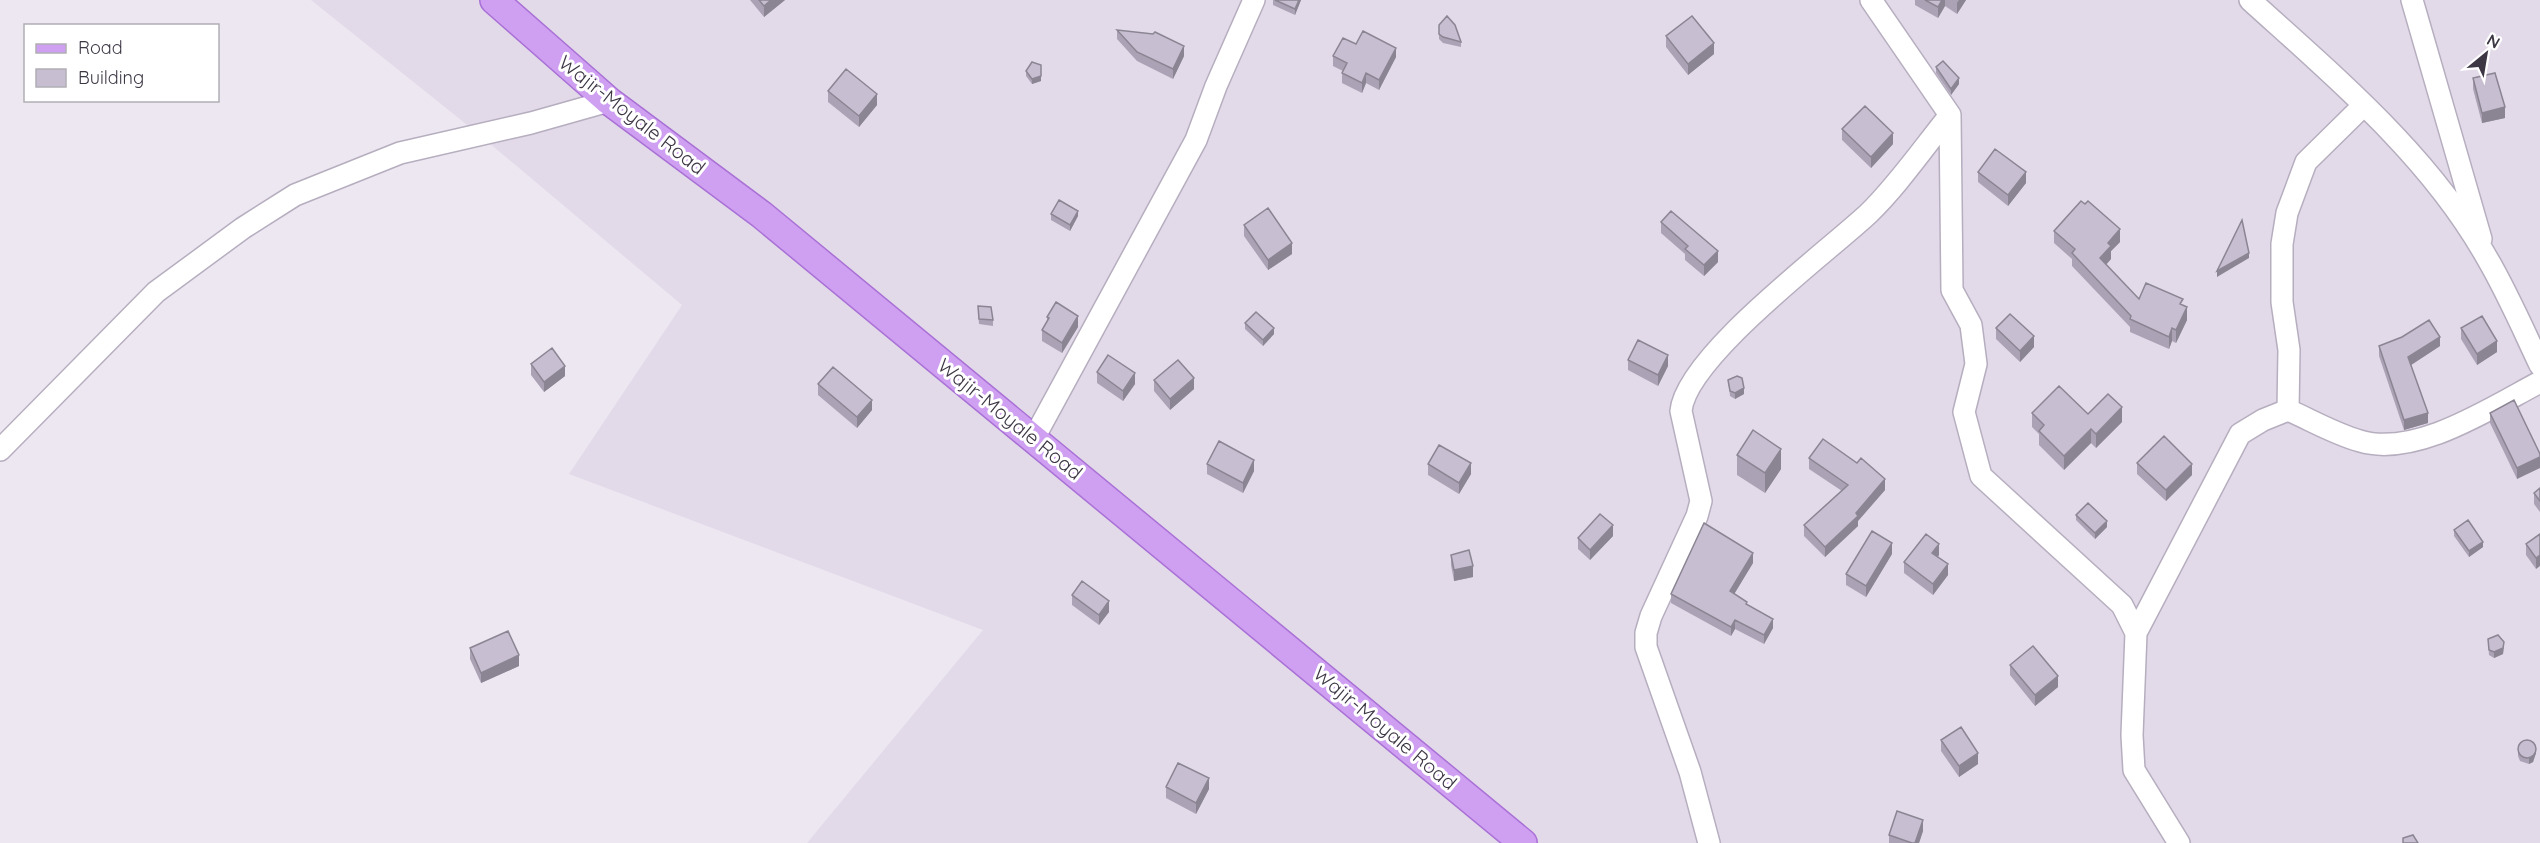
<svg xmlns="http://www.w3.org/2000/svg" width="2540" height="843" font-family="Quicksand,sans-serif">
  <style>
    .residential { fill: #e2dae9 }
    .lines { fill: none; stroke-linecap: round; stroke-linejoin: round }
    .minor-casing { stroke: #b6aebf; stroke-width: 24 }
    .major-casing { stroke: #a971d5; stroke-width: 30 }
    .minor { stroke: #fff; stroke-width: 21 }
    .major { stroke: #cf9ff2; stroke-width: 27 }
    .wall { fill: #aba3b5 }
    .shaded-wall { fill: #8b8593 }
    .building { fill: #c7bed2; stroke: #8b8593; stroke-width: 1.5 }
    .labels { text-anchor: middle; stroke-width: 6; stroke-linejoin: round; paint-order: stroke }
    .street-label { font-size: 20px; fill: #3d3744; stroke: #fff }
  </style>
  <rect width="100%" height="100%" fill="#ede7f1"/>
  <!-- residential -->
  <path class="residential" d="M311 0H2540V843H807L983 630 569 474 682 305 476 132Z"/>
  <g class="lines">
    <defs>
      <path id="minor" d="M1871 0 1950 115 1952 290 1971 325 1976 364 1964 412 1981 476 2122 605 2136 633 2132 735 2134 770 2179 843
        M2250 0C2336 78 2430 156 2487 258 2507 292 2523 329 2540 365
        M2412 0 2481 239
        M2288 410C2311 420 2335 434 2360 441 2416 458 2492 407 2540 382
        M1034 438 1196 140 1216 86 1254 0
        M0 450 156 292 243 228 295 195 400 153 531 123 609 101
        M2136 633 2240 434 2263 420 2288 410 2289 350 2282 302V244L2287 213 2306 162 2364 105
        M1709 843 1690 772 1646 647V633L1651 616 1697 516 1701 501 1681 411C1686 357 1825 254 1868 214 1898 185 1924 147 1950 115"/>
      <path id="major" d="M494 0 609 101 762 215 1523 843"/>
    </defs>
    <!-- minor casing -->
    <use href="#minor" class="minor-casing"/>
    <!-- major casing -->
    <use href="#major" class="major-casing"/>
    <!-- minor -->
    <use href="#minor" class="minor"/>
    <!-- major -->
    <use href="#major" class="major"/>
  </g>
  <!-- wall -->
  <path class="wall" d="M750 0H785L764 17Z
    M1273 0H1301L1295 15 1273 5Z
    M1915 0H1966L1957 14 1945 6 1938 18 1915 5Z
    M1439 25 1461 42V47L1443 43 1439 39Z
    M1117 30 1184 56 1173 79 1137 61 1117 39Z
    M1666 36 1714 54 1688 75 1666 47Z
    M1356 44 1396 57 1379 90 1366 83 1362 93 1342 83V73L1343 71 1333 66V56Z
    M1936 67 1959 84 1951 95 1936 73Z
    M1026 71 1041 81 1032 84 1026 76Z
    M2473 78 2505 118 2482 123 2473 89Z
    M828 91 877 105 859 127 828 102Z
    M1842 129 1893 144 1871 168 1842 140Z
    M1978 172 2026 183 2008 206 1978 182Z
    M1051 214 1078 216 1070 231 1051 220Z
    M1661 222 1718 262 1704 276 1685 260V254L1661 233Z
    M1244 225 1292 254 1268 270 1244 236Z
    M2054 231 2120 242 2111 251V259L2106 265 2139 299 2183 305 2187 320 2176 343 2172 341 2169 349 2130 332V327L2072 266V259L2054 243Z
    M978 311 993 320V326L979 324Z
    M1047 317 1078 327 1062 353 1042 341V330L1047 322Z
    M1245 323 1274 334 1263 346 1245 329Z
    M1996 328 2034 347 2020 362 1996 339Z
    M2461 328 2497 352 2477 365 2461 339Z
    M2379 346H2440L2411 365 2428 423 2404 430 2379 356Z
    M1628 360 1668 366 1658 386 1628 370Z
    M531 364 565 376 544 392 531 375Z
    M1097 372 1135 384 1123 401 1097 383Z
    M1154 380 1194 389 1170 410 1154 391Z
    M1728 380 1744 394 1735 399 1730 396Z
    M818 384 872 410 857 428 818 395Z
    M2032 413 2088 414 2122 422 2096 448 2091 443 2064 470 2039 445V434L2032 427Z
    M2490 413 2540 454 2517 479 2490 423Z
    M1737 455 1781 469 1765 493 1737 475Z
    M1809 458 1885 490 1858 521V526L1825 557 1804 536V525L1842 491 1809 469Z
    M2137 463 2192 475 2166 501 2137 474Z
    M1207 464 1254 471 1243 493 1207 474Z
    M1428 464 1471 474 1459 494 1428 475Z
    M2540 488V512L2534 504V493Z
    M2076 515 2107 527 2095 539 2076 520Z
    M2454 530 2483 547 2469 557 2454 536Z
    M2540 534 2536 569 2526 555V544Z
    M1613 536 1590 560 1578 549V538Z
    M1892 554 1866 597 1846 585V574Z
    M1451 555 1473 577 1454 581 1451 565Z
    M1939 555 1938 557 1948 575 1933 595 1904 573V562Z
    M1753 563 1734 594 1773 628 1764 644 1735 629 1731 636 1671 603V594Z
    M1072 595 1109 612 1099 625 1072 605Z
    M2488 639 2504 648 2503 654 2494 658 2489 655Z
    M470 648 519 666 481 683 470 659Z
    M2010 665 2058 687 2035 706 2010 675Z
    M1941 740 1978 764 1959 777 1941 751Z
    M2518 751 2536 753 2533 762 2529 764 2520 761 2518 756Z
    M1166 787 1209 789 1196 814 1166 798Z
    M1923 831 1919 843H1889V835Z"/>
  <!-- shaded-wall -->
  <path class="shaded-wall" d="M771 0H785L764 17V6Z
    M1299 0H1301L1295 15V9Z
    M1942 0H1945V6L1938 18V7Z
    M1959 0H1966L1957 14V3Z
    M1714 43V54L1688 75V64Z
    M1184 46V56L1173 79V69Z
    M1396 48V57L1379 90V80Z
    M1366 73V83L1362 93V83Z
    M1041 76V81L1032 84V79Z
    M1959 78V84L1951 95V89Z
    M877 94V105L859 127V116Z
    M2505 107V118L2482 123V113Z
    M1893 133V144L1871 168V157Z
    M2026 172V183L2008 206V195Z
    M1078 211V216L1070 231V225Z
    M2120 229V242L2111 251V259L2100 271V258L2108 243Z
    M1292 243V254L1268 270V260Z
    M1718 251V262L1704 276V265Z
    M2249 253V258L2217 277V271Z
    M2187 307V320L2176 343V330Z
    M1078 316V327L1062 353V343Z
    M1274 328V334L1263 346V340Z
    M2172 328V341L2169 349V337Z
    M2034 336V347L2020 362V351Z
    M2440 337V346L2408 367V357Z
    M2497 341V352L2477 365V354Z
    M1668 355V366L1658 386V375Z
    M565 366V376L544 392V382Z
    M1135 373V384L1123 401V391Z
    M1194 378V389L1170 410V399Z
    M1744 388V394L1735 399V393Z
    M872 400V410L857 428V417Z
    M2122 407V422L2096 448V434Z
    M2428 413V423L2404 430V420Z
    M2091 429V443L2064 470V456Z
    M1781 449V469L1765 493V473Z
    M2540 457V468L2517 479V468Z
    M1254 460V471L1243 493V483Z
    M1471 463V474L1459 494V483Z
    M2192 464V475L2166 501V490Z
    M1885 479V490L1858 521V526L1825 557V547Z
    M2107 521V527L2095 539V533Z
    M1613 525V536L1590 560V550Z
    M2483 542V547L2469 557V551Z
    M1892 543V554L1866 597V586Z
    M1939 544V555L1932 563V553Z
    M1753 553V563L1730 601V591Z
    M2540 555V566L2536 569V558Z
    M1948 564V575L1933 595V584Z
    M1473 566V577L1454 581V570Z
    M1109 601V612L1099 625V615Z
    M1773 619V628L1764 644V635Z
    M1735 620V629L1731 636V627Z
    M2504 642 2503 654 2494 658V652Z
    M519 655V666L481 683V673Z
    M2058 676V687L2035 706V695Z
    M2536 748V753L2533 762 2529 764V758Z
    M1978 753V764L1959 777V766Z
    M1209 778V789L1196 814V803Z
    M1923 820V831L1919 843H1915Z"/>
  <!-- building -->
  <path class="building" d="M759 0H771L764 6Z
    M1275 0H1299L1295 9Z
    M1925 0H1942L1938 7Z
    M1447 16 1455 25 1461 42 1443 37 1439 34V25Z
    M1692 16 1714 43 1688 64 1666 36Z
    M1117 30 1153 34 1155 32 1184 46 1173 69 1137 52Z
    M1363 31 1396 48 1379 80 1366 73 1362 83 1342 73 1347 63 1333 56 1343 38 1356 44Z
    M1943 61 1959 78 1951 89 1936 67Z
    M1032 62 1041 65V76L1032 79 1026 71Z
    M846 69 877 94 859 116 828 91Z
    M2495 73 2505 107 2482 113 2473 78Z
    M1865 106 1893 133 1871 157 1842 129Z
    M1995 149 2026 172 2008 195 1978 172Z
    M1059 200 1078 211 1070 225 1051 214Z
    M2081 201 2085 204 2088 201 2120 229 2108 243 2111 246 2100 258 2139 299 2146 283 2183 299 2180 304 2187 307 2176 330 2172 328 2169 337 2130 319 2131 316 2072 253 2075 249 2054 231Z
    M1268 208 1292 243 1268 260 1244 225Z
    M1671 211 1718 251 1704 265 1685 249 1688 246 1661 222Z
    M2242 220 2249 253 2217 271Z
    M1056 302 1078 316 1062 343 1042 330 1049 318 1047 317Z
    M978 306 991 307 993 320 979 319Z
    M1256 312 1274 328 1263 340 1245 323Z
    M2010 314 2034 336 2020 351 1996 328Z
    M2482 316 2497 341 2477 354 2461 328Z
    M2429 320 2440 337 2408 357 2428 413 2404 420 2379 346 2402 337Z
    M1638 340 1668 355 1658 375 1628 360Z
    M552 348 565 366 544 382 531 364Z
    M1108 355 1135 373 1123 391 1097 372Z
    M1178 360 1194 378 1170 399 1154 380Z
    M833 367 872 400 857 417 818 384Z
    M1737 376 1742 378 1744 388 1735 393 1730 391 1728 380Z
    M2059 386 2088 414 2108 394 2122 407 2096 434 2091 429 2064 456 2039 431 2044 425 2032 413Z
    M2514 400 2540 454V457L2517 468 2490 413Z
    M1753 430 1781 449 1765 473 1737 455Z
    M2164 436 2192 464 2166 490 2137 463Z
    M1823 439 1857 463 1861 458 1885 479 1856 513 1858 516 1825 547 1804 525 1848 485 1809 458Z
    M1219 441 1254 460 1243 483 1207 464Z
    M1439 445 1471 463 1459 483 1428 464Z
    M2540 488V501L2534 493Z
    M2088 503 2107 521 2095 533 2076 515Z
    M1600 514 1613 525 1590 550 1578 538Z
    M2468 520 2483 542 2469 551 2454 530Z
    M1704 523 1753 553 1730 591 1747 602 1746 604 1773 619 1764 635 1735 620 1731 627 1671 594Z
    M1872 531 1892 543 1866 586 1846 574Z
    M1926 534 1939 544 1932 553 1948 564 1933 584 1904 562Z
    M2540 534V555L2536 558 2526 544Z
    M1469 550 1473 566 1454 570 1451 555Z
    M1082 581 1109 601 1099 615 1072 595Z
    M508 631 519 655 481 673 470 648Z
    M2498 635 2504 642 2503 648 2494 652 2489 650 2488 639Z
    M2033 646 2058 676 2035 695 2010 665Z
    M1961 727 1978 753 1959 766 1941 740Z
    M2518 749a9 9 0 1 1 18 0a9 9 0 1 1-18 0Z
    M1178 763 1209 778 1196 803 1166 787Z
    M1897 811 1923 820 1915 843H1912L1889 835Z
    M2413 835 2418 843H2403V838Z"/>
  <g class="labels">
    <!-- street labels -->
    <g class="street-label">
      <text transform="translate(632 115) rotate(38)" y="7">Wajir-Moyale Road</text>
      <text transform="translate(1010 419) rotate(39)" y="7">Wajir-Moyale Road</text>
      <text transform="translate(1385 728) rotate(40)" y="7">Wajir-Moyale Road</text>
    </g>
  </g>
  <!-- legend -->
  <rect x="24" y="24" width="195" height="78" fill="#ffffff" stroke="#b1afb4" stroke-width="1.5"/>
  <rect x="36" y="44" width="30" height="9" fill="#cf9ff2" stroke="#b1afb4" stroke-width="1.5"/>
  <text x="78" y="54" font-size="18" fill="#3d3744">Road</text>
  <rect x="36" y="69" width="30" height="18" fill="#c7bed2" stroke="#b1afb4" stroke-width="1.5"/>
  <text x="78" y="84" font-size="18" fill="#3d3744">Building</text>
  <!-- north arrow -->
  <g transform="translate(2486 54) rotate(30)" stroke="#ffffff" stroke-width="4.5" paint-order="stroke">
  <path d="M0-4.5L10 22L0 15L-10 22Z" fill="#3d3744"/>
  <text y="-9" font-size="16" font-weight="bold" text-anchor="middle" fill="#3d3744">N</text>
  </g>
</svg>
